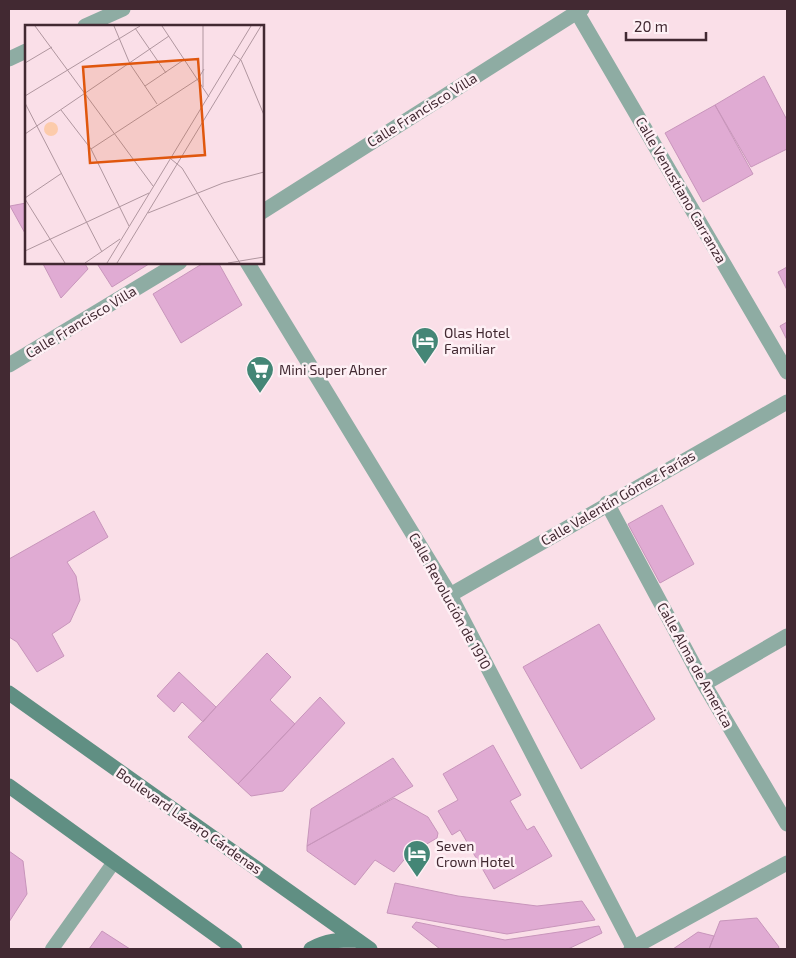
<svg xmlns="http://www.w3.org/2000/svg" width="796" height="958" font-family="'Exo 2',sans-serif">
  <style>
    .building { fill: #e0abd3; stroke: #c895bb }
    .lines { fill: none; stroke-linecap: round; stroke-linejoin: round }
    .lane { stroke: #8eaca3; stroke-width: 14 }
    .street { stroke: #8eaca3; stroke-width: 15 }
    .secondary { stroke: #608f83; stroke-width: 15 }
    .labels { text-anchor: middle; stroke-width: 5; stroke-linejoin: round; paint-order: stroke }
    .street-label { font-size: 14px; fill: #422932; stroke: #fef0f5 }
    .poi-label { font-size: 14px; fill: #422932; stroke: #fef0f5; text-anchor: start }
    .inset-road { fill: none; stroke: #b0969f; stroke-width: 1 }
    .view { fill: #e0570e; fill-opacity: 0.15; stroke: #e0570e; stroke-width: 2.5 }
    .inset-edge { fill: none; stroke: #422932; stroke-width: 2.5 }
  </style>
  <rect width="100%" height="100%" fill="#fadfe8"/>
  <!-- building -->
  <path class="building" d="M764 76 787 120V149L751 167 715 105Z
    M715 105 753 174 703 202 665 133Z
    M26 203V235L10 206Z
    M42 262H84L88 269 61 298Z
    M96 262H152L112 287Z
    M205 262H218L242 305 181 343 153 294Z
    M787 267V290L778 272Z
    M787 322V340L780 326Z
    M662 505 694 564 660 583 628 524Z
    M94 511 108 537 67 562 76 576 80 600 70 622 52 634 64 656 37 672 17 642 9 637V559Z
    M599 624 655 719 581 769 523 667Z
    M267 653 291 677 270 700 295 724 238 784 188 737Z
    M179 672 216 707 203 722 182 702 174 712 157 696Z
    M320 697 345 723 283 791 251 796 238 784Z
    M493 745 521 795 510 801 527 830 534 826 552 856 494 889 460 830 452 835 438 811 458 800 443 774Z
    M393 758 413 786 307 846 311 809Z
    M394 798 428 817 438 833 437 838 408 855 394 872 375 860 355 885 307 851V846Z
    M9 851 23 861 27 894 9 922Z
    M395 883 458 896 537 906 582 901 595 920 507 934 387 913Z
    M757 918 779 947 778 949H709L720 921Z
    M416 922 505 940 599 926 602 933 568 949H440L412 927Z
    M102 931 130 949H89Z
    M698 932 714 936 709 949H673Z"/>
  <g class="lines">
    <!-- lane -->
    <path class="lane" d="M52 949 114 862"/>
    <!-- street -->
    <path class="street" d="M575 9 787 372
      M85 26 123 9
      M9 59 26 51
      M262 212 582 9
      M247 262 450 595 634 949
      M9 365 180 262
      M607 503 704 684 787 824
      M450 595 787 402
      M704 684 787 636
      M631 949 787 863"/>
    <!-- secondary -->
    <path class="secondary" d="M9 693 370 949
      M9 786 235 949
      M311 949C327 940 339 940 357 940"/>
  </g>
  <!-- icons -->
  <defs>
    <symbol id="hotel-pin" viewBox="-11 -11 22 30"><path d="M0 17L-7.5 6A9.5 9.5 0 1 1 7.5 6Z" fill="#448676" stroke="#fef0f5"/><path d="M-6-4.5h1.5V1H6V5H4.5V3h-9V5H-6ZM-4 0a1.8 1.8 0 1 1 3.6 0ZM.5 0V-2.5h3Q6-2.5 6 0Z" fill="#fff"/></symbol>
    <symbol id="supermarket-pin" viewBox="-11 -11 22 30"><path d="M0 17L-7.5 6A9.5 9.5 0 1 1 7.5 6Z" fill="#448676" stroke="#fef0f5"/><path d="M-6-5.5h2.5l.6 2H6L4.5 2H-2.5L-4.4-4H-6ZM-1.5 3.2a1.3 1.3 0 1 0 .1 0ZM3 3.2a1.3 1.3 0 1 0 .1 0Z" fill="#fff"/></symbol>
  </defs>
  <g fill-rule="evenodd">
    <use href="#hotel-pin" x="409" y="325" width="32" height="43"/>
    <use href="#supermarket-pin" x="244" y="354" width="32" height="43"/>
    <use href="#hotel-pin" x="401" y="838" width="32" height="43"/>
  </g>
  <g class="labels">
    <!-- street labels -->
    <g class="street-label">
      <text transform="translate(422 110) rotate(-32)" y="5">Calle Francisco Villa</text>
      <text transform="translate(681 190) rotate(60)" y="5">Calle Venustiano Carranza</text>
      <text transform="translate(81 322) rotate(-31)" y="5">Calle Francisco Villa</text>
      <text transform="translate(618 498) rotate(-30)" y="5">Calle Valentín Gómez Farías</text>
      <text transform="translate(450 601) rotate(61)" y="5">Calle Revolución de 1910</text>
      <text transform="translate(695 665) rotate(61)" y="5">Calle Alma de America</text>
      <text transform="translate(189 821) rotate(35)" y="5">Boulevard Lázaro Cárdenas</text>
    </g>
    <!-- poi labels -->
    <g class="poi-label">
      <text x="444" y="338">Olas Hotel<tspan x="444" dy="16">Familiar</tspan></text>
      <text x="279" y="375">Mini Super Abner</text>
      <text x="436" y="851">Seven<tspan x="436" dy="16">Crown Hotel</tspan></text>
    </g>
  </g>
  <!-- overview -->
  <g transform="translate(25 25)">
    <rect width="239" height="239" fill="#fadfe8"/>
    <path d="M19 104a7 7 0 1 1 14 0a7 7 0 1 1-14 0Z" fill="#fccbab"/>
    <path class="inset-road" d="M10 1 128 161M89 1 105 39 132 79M137 1 184 72M178 1V62M110 3 141 48M209 30 216 35 239 90M0 38 27 22M120 61 160 34M0 71 115 1M0 78 77 227M36 85 66 124 104 201M0 109 144 11M66 124 173 54 179 44M146 134 157 143 215 238M0 173 37 148M0 174 40 238M123 188 198 158 239 147M0 226 124 168M60 238 95 214M82 238 226 1M92 238 236 1M203 238 239 232"/>
    <path class="view" d="M173 34 180 130 65 138 58 42Z"/>
    <rect width="239" height="239" class="inset-edge"/>
  </g>
  <!-- border -->
  <rect width="796" height="958" fill="none" stroke="#422932" stroke-width="20"/>
  <!-- scale -->
  <path d="M626 32v8h80v-8" fill="none" stroke="#422932" stroke-width="2.5"/>
  <text x="634" y="32" font-size="15" fill="#422932" stroke="#fef0f5" stroke-width="4" paint-order="stroke">20 m</text>
</svg>
